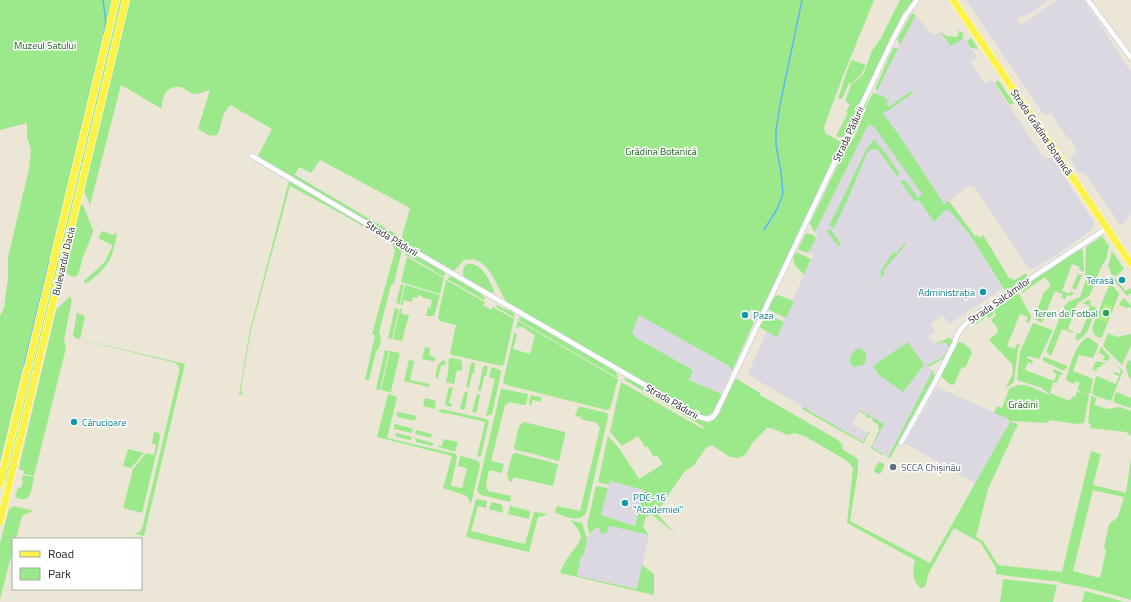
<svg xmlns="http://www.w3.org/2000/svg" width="1131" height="602" font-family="'Titillium Web',sans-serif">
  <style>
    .industrial { fill: #dcd8e2 }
    .green { fill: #9ce98c; fill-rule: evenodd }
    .pitch { fill: #b2f286 }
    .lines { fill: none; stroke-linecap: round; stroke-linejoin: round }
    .stream { stroke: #5cb7fa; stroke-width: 1.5 }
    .street-casing { stroke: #cbcce2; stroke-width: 6 }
    .primary-casing { stroke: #fff; stroke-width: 8 }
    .street { stroke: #fff; stroke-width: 4.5 }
    .primary { stroke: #fef148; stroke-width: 7 }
    .culture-dot { fill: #0f9aa8; stroke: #fff; stroke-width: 1.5 }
    .leisure-dot { fill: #2e9e5b; stroke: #fff; stroke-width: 1.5 }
    .service-dot { fill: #5c6f8a; stroke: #fff; stroke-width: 1.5 }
    .labels { text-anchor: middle; stroke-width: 3; stroke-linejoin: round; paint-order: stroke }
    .park-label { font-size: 10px; fill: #166812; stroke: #fff }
    .street-label { font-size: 10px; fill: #272727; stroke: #fff }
    .culture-label { font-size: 10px; fill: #0d838f; stroke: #fff; text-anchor: start }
    .leisure-label { font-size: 10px; fill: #27864d; stroke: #fff; text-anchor: end }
    .service-label { font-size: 10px; fill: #4e5e75; stroke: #fff; text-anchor: start }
  </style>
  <rect width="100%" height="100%" fill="#ebe6d6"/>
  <!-- industrial -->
  <path class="industrial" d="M966 0H1049L1029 14 1020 17 1017 19 1021 25 1057 0H1084L1131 72V214L1121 226 1088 177 1082 172 1079 173 1070 158 1076 154V148L1070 139 1067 137 1051 113 1044 115Z
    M916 15 928 31 935 35 941 32 948 37 959 38 961 34 977 57 970 61 985 84 992 80 1042 155 1045 158H1052L1094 222 1092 230 1052 258 1030 270 974 187 968 186 930 216 934 222 945 210H949L970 235 1003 288 949 324 943 315 930 324 935 332 928 336 934 344 945 342 949 347 942 358 927 365 932 372 888 457 872 447 883 424 860 410 852 424 868 433 863 442 757 380 748 373 767 331 775 335 814 255 809 252 818 234 815 232 868 125 866 116 889 65Z
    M640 314 729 366 732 371 721 393 688 380 693 370 636 338 632 333Z
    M937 387 1007 418 1010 422 976 484 905 443Z
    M610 481 644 490 635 526 601 515Z
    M610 526 649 535 637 589 577 576 585 538 594 532 596 528Z"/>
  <!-- green -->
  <path class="green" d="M0 0H113L0 463V316L4 308 8 278V257L29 169 31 150 27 137V123L0 130Z
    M120 0H123L7 483H4Z
    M128 0H874L843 76 824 127 825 133 841 142 761 311 759 313 751 309 746 318 748 320 751 319 754 322 732 371 729 366 639 315 632 333 636 338 693 370 689 380 722 394 712 413 707 416H703L507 302C495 287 490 254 464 260L454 271 401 240 410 208 320 160 311 173 299 167 295 175 399 236 398 239 271 166 258 156 272 129 230 105 224 113 218 134C211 139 204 132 198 129L210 90C205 91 199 94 194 94 189 93 185 88 180 87 165 86 162 97 162 109L121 85 90 205 84 191 92 155 93 148Z
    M900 0H913L903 15 844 136C841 138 838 137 836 136L848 113 846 112 850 104 845 101 851 85 863 75 872 51 881 38Z
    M912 13 916 15 900 45 897 39Z
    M958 30 963 33C964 41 957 42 951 46L940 32 947 36 957 37 959 32Z
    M970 38 972 39 978 49 971 48 967 42Z
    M893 48H898L877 91 875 89Z
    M854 55 852 60 866 65 861 75 851 84 849 83 842 99H838L848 68Z
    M998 80 1014 103 1010 105 995 83Z
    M911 91 913 93 886 112 885 111 883 113 894 129H895L944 204 949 201 975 236 977 235 979 238 983 235 1009 278 1015 280 1026 273 1027 277 1006 292 970 235 949 210H945L934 222 918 199 915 202 900 181 903 180 907 182 918 198 922 194 874 127 871 125H868L815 232 813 230 810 223 845 150C855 140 859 126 864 113 866 106 870 99 873 93L883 96 889 102 886 103 889 107Z
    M871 92 854 134 843 148Z
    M874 139 884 151 900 174 897 176 878 150 875 149 870 150 867 153 850 194 834 228 829 226 866 150Z
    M289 181 400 245 402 250 394 283 391 285 379 332C382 339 381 346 376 352L369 380H365L375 335 372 334 395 251 392 243 340 213 290 186 257 308 251 330 241 388V392L243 394 239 395 250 330Z
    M80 205H83L93 230 92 235 83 257 78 275 74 277 69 275 66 272Z
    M828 229 832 231 842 246 837 245 827 231Z
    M102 231 114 235 115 233 117 234C113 254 111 263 96 276 92 279 89 282 85 284L84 281 104 263 112 247V245L98 238Z
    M806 233 813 235 816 238 809 252 806 253 798 249Z
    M1102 236 1109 246 1106 260 1102 265 1090 295 1077 304 1068 329 1074 332V333L1062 329 1051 356 1046 352 1064 307 1068 302 1080 297 1087 277 1085 275 1086 247Z
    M905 243 906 244 883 271 885 274 871 290 882 276 880 273C883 266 889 259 893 252L896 253Z
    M1080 248 1082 249 1083 251 1084 272 1079 270 1080 267 1072 264 1062 291 1070 294 1071 291 1074 293 1070 296 1067 295 1065 299 1061 298 1063 294 1055 291 1042 323 1035 319V315L1044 292 1049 288 1050 284 1045 277 1022 293 1021 288Z
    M1112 251 1124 269 1113 278 1108 266Z
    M407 252H410L443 271 445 273 444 277 405 254Z
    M796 252 811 259 804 275 795 265 793 258Z
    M407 257 444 278 440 294 401 282Z
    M467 264C482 262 489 280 494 291V292L492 293 464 277C462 271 462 268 467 264Z
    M1125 270 1115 278 1125 291 1131 288V293L1127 296 1113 279Z
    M1078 274 1082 275 1076 290 1072 288Z
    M451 276 479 292 485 298 484 300 447 279Z
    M446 280 485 302 483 305 491 310 493 307 514 319 504 364 502 366 452 355 450 353 456 325 440 321 438 317Z
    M1110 283 1118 292 1119 294 1102 337 1099 338 1095 335 1092 328Z
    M401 284 404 285 400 304 396 303Z
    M405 285 440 295 434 316H426L428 307 430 308 432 300 421 297V296L418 295 417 298 413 297 412 302 404 300 403 305H401Z
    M1017 290 1031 316 1029 323 1026 322 1028 317 1020 314 1007 346 1015 349 1017 344 1020 345 1018 349 1014 382 1005 389 1013 373 1012 364 989 340 997 333 998 329 991 320 996 315 992 307Z
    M778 295 794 301 786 318 769 310V308L774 297Z
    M70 296 72 300 64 339 66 348 34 476 24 474V471L19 469 20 463 56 310Z
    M1122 299H1125L1131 306V308L1128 307 1127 308 1119 305Z
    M1087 300 1091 301 1090 305 1097 308 1095 313 1088 311 1090 306 1083 303Z
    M497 305 513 312 515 318 496 307Z
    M395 308 399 309 392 339 388 338Z
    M990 308 994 314 989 318 987 316 975 325 977 318Z
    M400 309H402L401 314 409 315 402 341 393 339Z
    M77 313 85 316 80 339 185 364 144 536 135 534 140 532 142 529 179 372V367L176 363 75 338 73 335Z
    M766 314 784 322 777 337 759 327Z
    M1089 314 1093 316C1090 326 1088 335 1078 340L1075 339 1077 333 1080 334Z
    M523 317 615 370 618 378 518 320 519 318Z
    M518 321 618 379 610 409 606 410 507 385 503 382 514 334 516 333 517 335 513 349 530 354 535 335 522 327H518L517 329 516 327Z
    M1033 323 1053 330 1039 359 1028 356 1027 358 1033 361 1032 364 1028 362 1025 370 1054 381 1057 374 1053 372 1054 369 1064 374 1060 375 1057 382 1053 383 1050 393 1070 401 1073 396 1075 397 1076 395 1077 391 1080 393 1081 391 1077 390 1080 383 1076 381 1074 384 1067 381 1066 378C1071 365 1075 343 1088 337L1098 344V347L1093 358 1079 355 1073 371 1093 379 1090 394 1084 393 1089 395 1084 423 1077 424 1049 420 1048 423 1011 421V422L1018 424 988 489 976 537 983 541 998 565 1062 572 1091 451 1101 454 1093 485 1126 493 1131 458V600L1088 588 1061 583V582C1040 579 1018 578 996 574V568L981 543 954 528 931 569 928 575 926 585 923 588H920C912 580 913 570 915 560L847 523 853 468 846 460 806 437 795 433 788 435 771 428H767L753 442 746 454 739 458 730 457 712 445 706 448 694 465 684 472 657 512 659 516 676 534 651 514 646 517 643 527 649 535 610 526 608 527 607 532 601 534 599 527 596 528 590 534 587 525 596 486 608 488 601 515 635 526 644 490 610 481 609 485 598 482 608 436 619 448 639 479 663 464 657 455 654 457 647 446 645 447 638 436 622 446 610 432 621 382 703 429 704 427 623 379 628 378 685 411 708 423 715 419 735 378 760 393V395L838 440 843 445 842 449 858 459V471L850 521 930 563 1010 422 1007 418 994 413 997 406 1002 408 1009 389C1023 379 1037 391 1050 395L1042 388 1017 380 1020 352ZM1093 490 1124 497 1118 517 1109 524 1104 547 1106 551 1100 578 1073 571Z
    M1108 333 1117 337 1131 334V346L1122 365 1103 346Z
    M949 338 952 339V342L943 359 928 367 927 365 942 358 949 347 945 342 934 344Z
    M908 342 924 365 903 392 879 375 873 366Z
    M958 342C964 342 971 348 972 353L965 368 962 367 954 385 948 383 941 376Z
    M425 347 430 348 429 355 436 358 434 361H432L422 359Z
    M1101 347 1110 357 1108 361 1103 360 1105 356 1099 353Z
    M858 348C867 350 869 359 863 365L854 367 850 363C849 357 853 351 858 348Z
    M385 350 389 351 380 390 376 389Z
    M390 351 400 353 391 391 394 393 381 390Z
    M1043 357H1045L1067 366V368L1064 370H1062L1043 361Z
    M449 358 459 359 462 362V371L457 370 454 384 446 382 449 367 448 366Z
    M409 360 414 361 410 380 430 384 429 387 404 381Z
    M443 360 446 361 445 365H441L438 379 435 376 438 365Z
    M1128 360 1131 361V379L1129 378 1126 367Z
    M1096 361 1106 363 1101 365V367H1098L1096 371 1092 369Z
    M473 362 475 364 474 374 472 373 469 388 466 387 471 363Z
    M1115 363 1123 371 1111 401 1095 396 1092 393 1096 376 1116 384 1119 376 1114 374 1115 372 1120 374 1121 371Z
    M486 365 488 368 486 376H484L481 391 478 390 483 367Z
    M493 367 500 370 501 373 492 414 486 416 495 379 489 377 491 369Z
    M930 370H932C935 374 935 377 934 381L890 458 888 457 932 372Z
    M449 387 453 388 449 403 453 404 450 407 445 404Z
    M501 389H503L528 394 527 401 525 405H523L510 402 505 405 491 461 504 464 502 473 489 470 486 486 488 491 511 496 510 502 481 495 477 491Z
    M465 391 468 392 465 409 462 410 460 408Z
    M1116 392 1131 398V408L1113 402Z
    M388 394 396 396 397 398 387 438 456 454 457 457 451 486 462 488 467 468 458 466 460 457 461 456 476 460 479 462 480 465 471 504 467 496 443 488 452 456 377 437Z
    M477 394 480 395 477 412 474 413 472 411Z
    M531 395 541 397V402L533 400 531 406H530L529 401Z
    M1091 396 1097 398 1094 404 1106 409 1120 407 1131 411V436L1126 432 1090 428 1091 424 1088 423Z
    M425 398 436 401 435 409 423 406Z
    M579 407H582L607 413 608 417 586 513C579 523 567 517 558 514L555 512 557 506 580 511 600 428 597 423 581 419V417L575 416 577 410Z
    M803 407 863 442 869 431H870L864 443H862L802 409Z
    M441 409 486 419 489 421 481 456 477 457 485 422 447 413V414L438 412Z
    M860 410 884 424 872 447 883 454 882 455 871 448 879 430 878 425 872 420 873 418 870 417 869 418 865 416 866 415 859 411Z
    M399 412 416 416 415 421 398 417 396 414Z
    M524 422 565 432V435L559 461 530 453 515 450 514 447 519 426Z
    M396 424 413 429 412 433 394 429V425Z
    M416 430 432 434 431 438 415 434Z
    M154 432 159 433 160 438 142 513 123 508 133 469 146 453 154 455 156 445 152 443Z
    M396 433 412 437V439L409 440 397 437 395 435Z
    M415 438 433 443V445L432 446 416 442Z
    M444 439 458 442 455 452 439 447 438 445 442 446Z
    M128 449 144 453 131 468 123 466Z
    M515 453 558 464 553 486 513 477 512 482 509 481 507 475 512 455Z
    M880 462 884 464V467L881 473 878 474 875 472 874 470 878 463Z
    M23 475 34 477C31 489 32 505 15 497L18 487 21 488 23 481 22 480Z
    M476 499 487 501 486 508 478 506 471 531 525 544 534 513 535 512 547 514 544 516 538 517 529 552 466 537Z
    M492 502 502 505 503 513 489 509Z
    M14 506 33 511 22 516 16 539H13V549L0 599V543L9 509Z
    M510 506 530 511 529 519 508 514Z
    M570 520 582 523 587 540 583 556H581L577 576 637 589 642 565 654 574V595L560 573C562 568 564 563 567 559 579 541 589 539 570 520Z
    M1003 579 1057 585 1053 602H1000Z
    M1085 591 1125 602H1082Z"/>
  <!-- pitch -->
  <path class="pitch" d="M1105 304 1112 307 1106 322 1099 319Z"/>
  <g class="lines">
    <!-- stream -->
    <path class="stream" d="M103 0 106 23 104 34
      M764 230 777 209 783 194 781 172 776 145V131L780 105 802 0
      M24 366 50 259"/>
    <defs>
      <path id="street" d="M1088 0 1131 58
        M252 156 405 246 700 417 707 419 713 417 716 413 892 41 905 16 917 0
        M901 443 936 380 955 342C957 330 966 324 974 316L1107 228"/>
      <path id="primary" d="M953 0 1131 264
        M0 484 116 0
        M0 522 126 0"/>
    </defs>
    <!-- street casing -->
    <use href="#street" class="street-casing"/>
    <!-- primary casing -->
    <use href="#primary" class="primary-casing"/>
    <!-- street -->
    <use href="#street" class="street"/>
    <!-- primary -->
    <use href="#primary" class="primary"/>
  </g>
  <!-- markers -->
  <g class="culture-dot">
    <circle cx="1122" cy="280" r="4"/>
    <circle cx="983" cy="292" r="4"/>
    <circle cx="745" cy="315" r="4"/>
    <circle cx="74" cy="422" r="4"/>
    <circle cx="625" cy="503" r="4"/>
  </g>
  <circle class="leisure-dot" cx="1106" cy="313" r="4"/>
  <circle class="service-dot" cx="893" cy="467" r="4"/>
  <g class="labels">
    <!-- park labels -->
    <g class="park-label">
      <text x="45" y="49">Muzeul Satului</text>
      <text x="661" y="155">Grădina Botanică</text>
      <text x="1023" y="408">Grădini</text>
    </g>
    <!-- street labels -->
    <g class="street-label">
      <text transform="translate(1042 132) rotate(56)" y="4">Strada Grădina Botanică</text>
      <text transform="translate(848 134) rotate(-65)" y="4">Strada Pădurii</text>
      <text transform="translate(392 238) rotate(31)" y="4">Strada Pădurii</text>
      <text transform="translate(63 261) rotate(-77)" y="4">Bulevardul Dacia</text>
      <text transform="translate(999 300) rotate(-35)" y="4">Strada Salcâmilor</text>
      <text transform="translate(672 401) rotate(30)" y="4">Strada Pădurii</text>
    </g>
    <!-- culture labels -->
    <g class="culture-label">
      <text x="1114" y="284" text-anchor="end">Terasă</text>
      <text x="975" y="296" text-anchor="end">Administrația</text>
      <text x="753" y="319">Paza</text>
      <text x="82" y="426">Cărucioare</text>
      <text x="633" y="501">PDC-16<tspan x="633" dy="12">"Academiei"</tspan></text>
    </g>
    <!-- leisure labels -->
    <g class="leisure-label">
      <text x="1098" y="317">Teren de Fotbal</text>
    </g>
    <!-- service labels -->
    <g class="service-label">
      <text x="901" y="471">SCCA Chișinău</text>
    </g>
  </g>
  <!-- legend -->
  <rect x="12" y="538" width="130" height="52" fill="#ffffff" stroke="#a9a9a9"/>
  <rect x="20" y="551" width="20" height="6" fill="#fef148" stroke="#a9a9a9"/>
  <text x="48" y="558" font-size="12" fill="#272727">Road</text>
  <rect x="20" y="568" width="20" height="12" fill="#9ce98c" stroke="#a9a9a9"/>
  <text x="48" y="578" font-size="12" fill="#272727">Park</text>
</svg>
